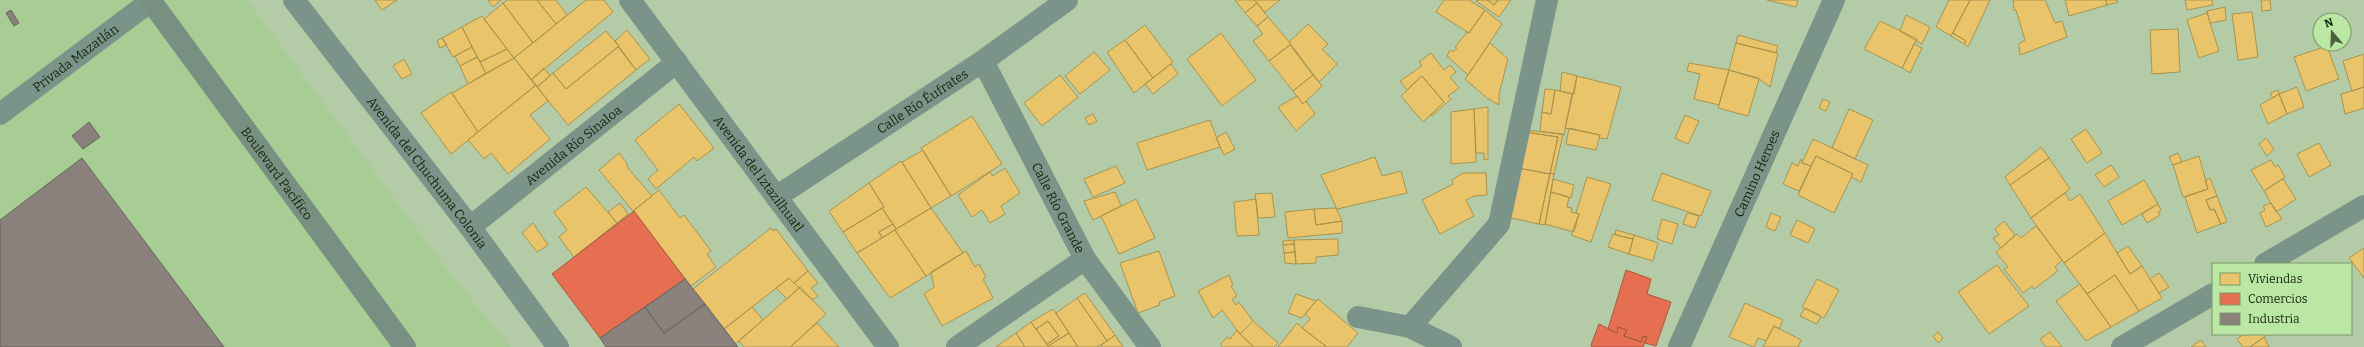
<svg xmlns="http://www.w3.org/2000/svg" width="2364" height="347" font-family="Bitter,serif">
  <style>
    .built { fill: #a8cd94 }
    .homes { fill: #e9c46a; stroke: #a9944e }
    .shops { fill: #e76f51; stroke: #a8593c }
    .industry { fill: #8a817c; stroke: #67655a }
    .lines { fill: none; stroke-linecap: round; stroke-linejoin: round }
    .minor { stroke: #7a948a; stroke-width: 22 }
    .major { stroke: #789082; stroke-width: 22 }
    .labels { text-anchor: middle; stroke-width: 4; stroke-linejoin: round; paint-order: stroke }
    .street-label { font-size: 13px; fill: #15250b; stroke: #bbe7a4 }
  </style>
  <rect width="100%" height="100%" fill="#b3cba6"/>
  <!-- built -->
  <path class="built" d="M0 0H247L441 262 510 347H0Z"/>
  <!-- homes -->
  <path class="homes" d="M375 0H397L382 10Z
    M488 0H501L493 7Z
    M507 0H537L556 24 533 43 503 3Z
    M537 0H556L567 15 556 24Z
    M586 0H604L613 12 531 80 514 58Z
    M1235 0H1254L1257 3 1245 13Z
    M1254 0H1280L1265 12Z
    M1444 0H1469L1485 10 1469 33 1436 12Z
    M1478 0H1487L1494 5 1498 0H1511L1499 17 1476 1Z
    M1487 0H1498L1494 5Z
    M1767 0H1798L1796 7Z
    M1949 0H1970L1951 36 1936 27Z
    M1970 0H1990L1968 47 1964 44 1966 41 1953 33Z
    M2013 0H2045L2055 23 2062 21 2067 37 2020 55 2019 44 2025 40 2016 10H2014Z
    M2065 0H2106L2107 5 2069 16Z
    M2106 0H2117L2118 2 2107 5Z
    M2185 0H2212L2213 5 2187 10Z
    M2261 0H2270L2271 10 2262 11Z
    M503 3 533 43 514 58 484 19Z
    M1257 3 1268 17 1257 26 1245 13Z
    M2225 7 2226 20 2210 23 2207 11Z
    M1485 10 1502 24 1468 75 1447 56 1450 50 1453 52 1457 48 1455 47 1467 32 1469 33Z
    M2252 12 2258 57 2238 60 2232 14Z
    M2207 13 2219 51 2199 58 2187 20Z
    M1906 15 1930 27 1922 44 1900 31Z
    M482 16 507 49 480 62 462 27Z
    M1268 17 1291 44 1269 61 1253 41 1263 34 1257 26Z
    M1880 21 1917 39 1902 68 1864 49Z
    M1308 24 1328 44 1322 49 1337 64 1319 82 1289 42Z
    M1145 25 1173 62 1153 78 1125 40Z
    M462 27 472 47 453 57 442 38Z
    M2178 29 2180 72 2152 74 2150 30Z
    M627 30 650 59 636 70 615 41Z
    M606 31 619 46 566 89 553 73Z
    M1221 33 1256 80 1222 106 1187 59Z
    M1953 33 1966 41 1964 44 1951 36Z
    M1738 35 1778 46 1776 53 1736 43Z
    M442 38 447 45 440 48 437 41Z
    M1125 40 1153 78 1134 93 1107 52Z
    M1490 43 1508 59 1499 94V105L1487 98 1465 79Z
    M1736 43 1778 53 1770 87 1758 78 1729 70Z
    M1914 44 1922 48 1910 73 1902 68Z
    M1290 45 1313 75 1293 91 1269 61Z
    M2327 46 2339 79 2306 91 2294 57Z
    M472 47 477 57 460 66 455 56Z
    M618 47 636 70 568 125 537 87 553 73 566 89Z
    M507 49 514 58 486 73 480 62Z
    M1094 52 1110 70 1080 94 1065 76Z
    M1431 53 1444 70 1450 65 1456 72 1450 77 1459 88 1448 96 1451 99 1432 116 1431 115 1444 102 1422 76 1407 90 1400 81 1422 66 1419 62Z
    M2364 54V87L2352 91 2343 61Z
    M477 57 486 73 468 84 460 66Z
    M514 58 536 85 478 132 452 93Z
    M404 59 412 74 402 79 393 66Z
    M1689 63 1729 70 1719 105 1694 99 1700 74 1687 71Z
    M1171 64 1178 74 1153 94 1145 84Z
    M544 68 550 76 537 87 531 80Z
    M1729 70 1759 79 1748 116 1718 108Z
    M1562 72 1577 76 1574 94 1560 91Z
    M1060 75 1078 97 1042 126 1024 103Z
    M1313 75 1322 86 1303 104 1293 91Z
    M1422 76 1444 102 1423 122 1401 96Z
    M1577 76 1621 87 1607 139 1599 138 1600 135 1565 128Z
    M536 85 548 101 530 115 550 139 508 174 491 153 484 159 468 140Z
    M2297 87 2304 107 2287 114 2279 94Z
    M2364 87V108L2345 114 2341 94Z
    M1545 89 1555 90 1551 114 1542 112Z
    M1555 90 1572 94 1564 135 1540 131 1542 112 1551 114Z
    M2278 90 2279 94 2273 98 2270 93Z
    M451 92 478 132 451 154 421 113Z
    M2279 94 2287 114 2268 124 2260 105Z
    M1297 96 1303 104 1306 101 1315 114 1296 131 1278 107Z
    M1823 99 1830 102 1826 111 1819 108Z
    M679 104 714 148 697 161 694 157 656 189 648 179 658 170 635 140Z
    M1488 107V159L1484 160V153H1476L1474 109Z
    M1474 109 1476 162 1451 164V112Z
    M1849 109 1873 120 1855 159 1832 148Z
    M1093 114 1097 121 1089 125 1085 118Z
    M1685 115 1699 121 1688 144 1675 138Z
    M972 116 1002 164 951 196 921 148Z
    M1210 120 1220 147 1147 170 1137 143Z
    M1569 128 1600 135 1596 150 1566 144Z
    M2086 129 2102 153 2087 163 2071 139Z
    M1524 130 1563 134 1554 174 1550 173 1558 137 1525 132Z
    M1226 132 1235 149 1224 155 1216 138Z
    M1525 132 1558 137 1550 174 1518 168Z
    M2266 138 2274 149 2267 156 2259 144Z
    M1813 139 1868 165 1861 182 1851 177 1853 174 1816 156 1811 166 1802 163Z
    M2319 143 2331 165 2309 177 2297 154Z
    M2041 147 2049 158 2010 185 2005 177Z
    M923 150 951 196 931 208 902 162Z
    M619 153 627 163V167L652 196 633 211 599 170Z
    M2178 153 2182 162 2173 165 2169 157Z
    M1816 156 1853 174 1834 213 1798 195Z
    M2199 156 2208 189 2183 197 2173 165Z
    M1375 157 1382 176 1401 171 1407 193 1337 209 1321 175Z
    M2049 158 2070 189 2031 218 2010 185Z
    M1801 159 1802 163 1811 166 1799 191 1783 184 1792 163 1798 166Z
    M2271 160 2275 167 2278 165 2285 177 2264 191 2251 170Z
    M901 161 931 208 896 229 882 208 884 207 869 183Z
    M2111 165 2119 177 2104 187 2095 175Z
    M1116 166 1125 183 1093 197 1084 179Z
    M1005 168 1020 193 1001 206 1005 214 990 223 982 210 972 217 958 195 990 172 993 176Z
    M1518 168 1550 174 1539 224 1507 217Z
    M1463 173H1486L1487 195 1474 196 1466 200 1474 216 1440 234 1422 200 1453 184 1452 180Z
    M1550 173 1554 174 1545 225 1539 224Z
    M1662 173 1711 191 1701 216 1652 200Z
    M1587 177 1611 184 1591 242 1571 235 1579 214 1576 213Z
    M2210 178 2217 196 2206 200 2210 210 2214 209 2221 224 2197 233 2185 197 2208 189 2205 181Z
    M1553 179 1574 185 1571 198 1551 192Z
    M2283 179 2296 199 2276 212 2264 191Z
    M2144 180 2158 204 2122 225 2108 201Z
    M869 183 884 207 843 232 829 211Z
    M586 187 617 223 574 257 559 237 567 230 554 212Z
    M659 190 680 218 684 215 711 251 707 254 716 267 691 286 633 211Z
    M1115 192 1121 206 1093 220 1084 201Z
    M1551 192 1569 197 1567 207 1572 208 1571 212 1579 214 1574 232 1545 224Z
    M1272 193 1275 217 1258 218 1255 194Z
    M2065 193 2070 201 2080 194 2105 233 2064 263 2031 218Z
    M2217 196 2227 222 2221 224 2214 209 2210 210 2206 200Z
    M1136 199 1155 238 1119 254 1101 216Z
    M1256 199 1259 235 1238 236 1236 231 1234 202Z
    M620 203 628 214 617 223 608 212Z
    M2271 203 2282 219 2266 227 2260 213 2265 210 2263 206Z
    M2158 204 2161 210 2158 212 2160 215 2147 223 2142 214Z
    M882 208 893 224 879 232 882 238 857 253 843 232Z
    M931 208 963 253 926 276 895 230Z
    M1336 208 1342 221 1316 225 1314 209Z
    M1314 209 1316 225 1342 221V233L1288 238 1285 212Z
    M1687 213 1699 216 1695 228 1683 224Z
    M1771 213 1781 217 1775 231 1766 227Z
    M1662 219 1678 224 1672 244 1657 239Z
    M1797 220 1815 229 1808 243 1790 235Z
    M2004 221 2015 235 2001 248 1993 238 1999 235 1995 229Z
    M533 223 548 245 537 252 522 233Z
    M893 224 896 229 882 238 879 232Z
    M2036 226 2062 260 2055 267 2058 271 2034 289 2032 286 2023 293 2004 269 2008 267 1996 252 2017 234 2021 238Z
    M771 228 773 231 776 229 808 271 794 283 789 278 724 329 693 289Z
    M895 230 926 276 890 298 857 253Z
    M1616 230 1634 235 1633 239 1615 235Z
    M2105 233 2130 274 2142 266 2162 298 2139 311 2115 275 2087 294 2064 263Z
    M1613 234 1633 239 1629 254 1608 247Z
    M1634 235 1658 243 1653 261 1629 254Z
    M1338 239V255L1316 257V263L1296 264 1294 240Z
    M1294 240V244L1283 245V241Z
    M1294 244 1295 252 1284 253 1283 245Z
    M2128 246 2142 266 2130 274 2117 253Z
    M2364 248V278L2349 258Z
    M966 251 975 267 979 264 986 277 983 279 993 298 942 326 924 294 934 287 931 272Z
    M1159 251 1175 296 1159 302 1160 305 1138 313 1120 263Z
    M1295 252 1296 264 1285 263 1284 253Z
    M1997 265 2029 306 1989 334 1958 292Z
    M808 271 818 283 811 288 818 296 812 300 794 283Z
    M2159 273 2169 287 2159 293 2150 279Z
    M1229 275 1233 285 1231 286 1237 296 1232 299 1236 305 1239 302 1253 321 1240 334 1222 310 1213 318 1198 291Z
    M2115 275 2139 311 2111 327 2087 294Z
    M789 278 799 288 787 299 776 288Z
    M1817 279 1839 290 1824 318 1802 307Z
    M2080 284 2111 327 2086 341 2056 301Z
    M800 287 826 314 790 347H744L739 341Z
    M1085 293 1115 335 1107 341 1077 298Z
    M1296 294 1316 301 1302 318 1288 313Z
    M1077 298 1107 341 1097 347H1078L1056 313Z
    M1318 299 1358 333 1347 347H1327L1302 328 1310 319 1305 314Z
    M1745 303 1783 320 1779 329 1774 326 1766 341 1758 338 1754 347 1729 337Z
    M752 307 763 320 735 344 724 329Z
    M1805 308 1821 316 1817 324 1800 316Z
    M1053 309 1069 333 1048 346 1047 344 1059 336 1048 321 1036 329 1031 322Z
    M1048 321 1059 336 1047 344 1036 329Z
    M1253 321 1278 343 1274 347H1254L1240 334Z
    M1031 322 1048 346 1069 333 1078 347H1025L1016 333Z
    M817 323 839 347H790Z
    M1297 323 1302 328 1327 347H1278Z
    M1774 326 1801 340 1798 347H1763Z
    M1237 330 1240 334 1254 347H1222L1221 344 1227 337 1230 339Z
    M1938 332 1943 338 1938 343 1933 336Z
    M2050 332 2062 347H2046L2040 339Z
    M1016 333 1025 347H996Z
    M2244 334H2267V335L2250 347H2243L2237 339Z
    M1115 335 1123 347H1102L1101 345Z
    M2264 337 2269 347H2250Z
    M2201 340 2206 347H2191Z"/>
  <!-- shops -->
  <path class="shops" d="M634 211 685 279 600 338 552 274Z
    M1626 270 1651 279 1647 294 1671 302 1656 346 1645 343 1647 337 1643 336 1641 342 1624 336 1627 330 1618 327 1617 333 1608 329Z
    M1599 324 1617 333 1618 327 1627 330 1624 336 1641 342 1643 336 1647 337 1643 347H1592L1591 345Z"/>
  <!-- industry -->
  <path class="industry" d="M11 10 19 23 14 26 6 13Z
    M89 122 100 137 83 149 72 136Z
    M82 158 224 347H0V220Z
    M685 279 705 304 664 333 645 307Z
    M705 304 738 347H606L600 338 645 307 664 333Z"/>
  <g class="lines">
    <!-- minor -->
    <g class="minor">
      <path id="s1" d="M294 0 470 227 558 347"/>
      <path id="s2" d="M630 0 888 347"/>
      <path id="s3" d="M983 61 1085 259 1150 347"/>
      <path id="s4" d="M0 114 151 1"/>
      <path id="s5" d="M776 197 983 61 1067 0"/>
      <path id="s6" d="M470 227 677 62"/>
      <path d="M2265 264 2364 206"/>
      <path d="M1358 317 1410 327 1451 347"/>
      <path d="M1410 327 1499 224 1547 0"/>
      <path d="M957 347 1085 259"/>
      <path id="s7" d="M1679 347 1834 0"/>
      <path d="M2122 347 2213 294"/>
    </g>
    <!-- major -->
    <path class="major" id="s8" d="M150 0 405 347"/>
  </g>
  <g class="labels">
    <!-- street labels -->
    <g class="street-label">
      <text dy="5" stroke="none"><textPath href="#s4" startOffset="94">Privada Mazatlán</textPath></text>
      <text dy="5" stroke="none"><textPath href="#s5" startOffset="175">Calle Río Éufrates</textPath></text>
      <text dy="5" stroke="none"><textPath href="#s6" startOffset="132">Avenida Río Sinaloa</textPath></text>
      <text dy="5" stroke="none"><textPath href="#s8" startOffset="215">Boulevard Pacífico</textPath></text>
      <text dy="5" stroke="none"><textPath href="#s1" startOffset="218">Avenida del Chuchuma Colonia</textPath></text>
      <text dy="5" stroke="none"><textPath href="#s2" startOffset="216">Avenida del Iztazilhuatl</textPath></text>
      <text dy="5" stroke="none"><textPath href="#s7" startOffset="190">Camino Heroes</textPath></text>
      <text dy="5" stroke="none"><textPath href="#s3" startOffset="165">Calle Río Grande</textPath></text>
    </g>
  </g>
  <!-- legend -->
  <rect x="2212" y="263" width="140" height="72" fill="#bbe7a4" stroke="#799967"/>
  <rect x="2220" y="273" width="20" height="12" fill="#e9c46a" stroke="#799967"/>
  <text x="2248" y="283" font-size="12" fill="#15250b">Viviendas</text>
  <rect x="2220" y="293" width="20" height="12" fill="#e76f51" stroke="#799967"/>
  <text x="2248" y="303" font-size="12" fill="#15250b">Comercios</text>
  <rect x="2220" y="313" width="20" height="12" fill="#8a817c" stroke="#799967"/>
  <text x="2248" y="323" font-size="12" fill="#15250b">Industria</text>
  <!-- north arrow -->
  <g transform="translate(2332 32) rotate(341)"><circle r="19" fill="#bbe7a4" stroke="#799967"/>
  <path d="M0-3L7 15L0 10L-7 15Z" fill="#4c5f41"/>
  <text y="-6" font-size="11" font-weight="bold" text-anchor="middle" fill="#15250b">N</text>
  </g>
</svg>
